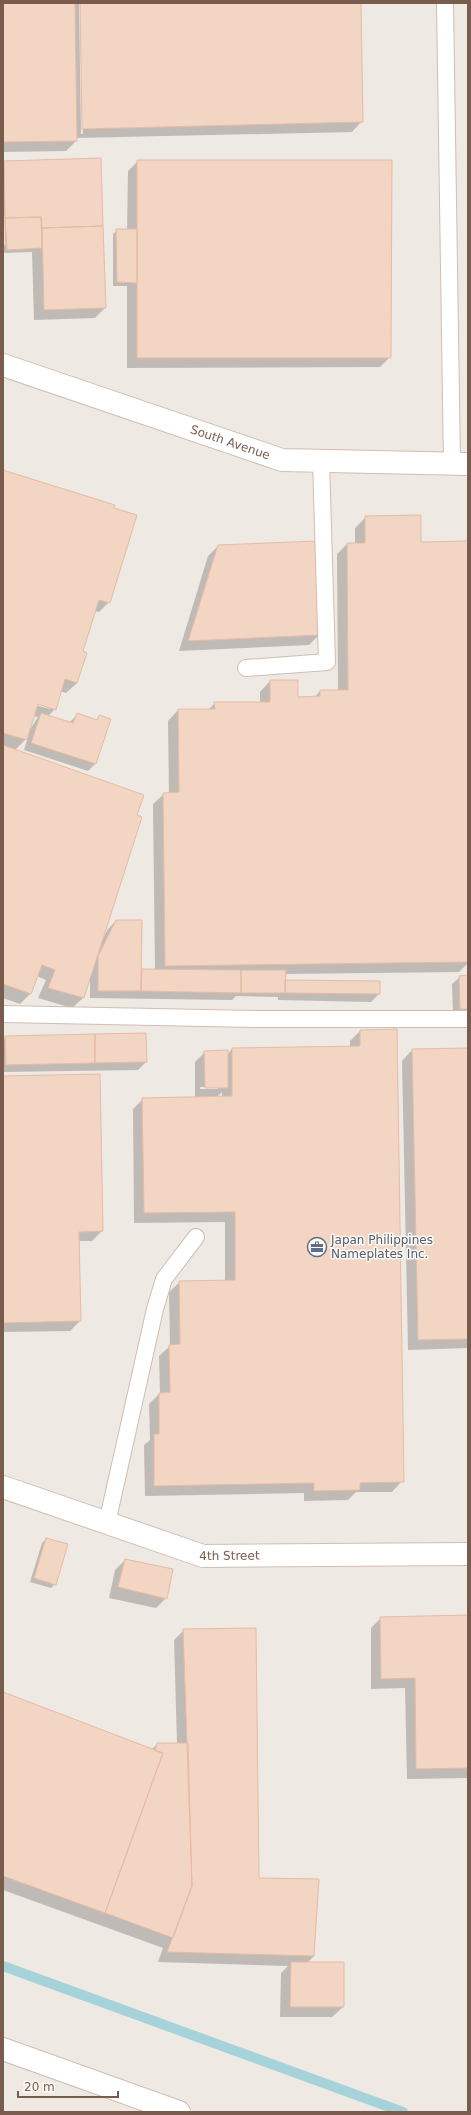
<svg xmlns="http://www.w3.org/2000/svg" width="471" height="2115" font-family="'DejaVu Sans',sans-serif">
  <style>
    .industrial { fill: #efe9e4 }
    .shadow { fill: #0003; fill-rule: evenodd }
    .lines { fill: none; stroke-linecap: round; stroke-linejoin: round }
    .stream { stroke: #a6d2d9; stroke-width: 10 }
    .building { fill: #f2d5c3; stroke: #e5bba4 }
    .lane-casing { stroke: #d0beb0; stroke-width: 18 }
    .street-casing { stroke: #d0beb0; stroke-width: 24 }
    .lane { stroke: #fff; stroke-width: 16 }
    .street { stroke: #fff; stroke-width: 22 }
    .labels { text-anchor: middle; stroke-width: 3; stroke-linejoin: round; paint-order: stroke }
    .street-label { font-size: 12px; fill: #795c4e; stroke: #fffaf3 }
    .service-label { font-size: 12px; fill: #4e5e75; stroke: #fffaf3; text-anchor: start }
  </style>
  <rect width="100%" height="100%" fill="#fdf6ec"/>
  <!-- industrial -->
  <path class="industrial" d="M3 3H468V2112H3Z"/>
  <!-- shadow -->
  <path class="shadow" d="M3 3H79L81 134H83L81 3H360L362 121 352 132 76 138V141L66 151 3 152Z
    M100 159 105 308 95 318 34 320 32 252 3 253V162Z
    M138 161 390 357 380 367 127 368V286H113V234L117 230H127L128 171Z
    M3 471 113 509 109 602 99 612 95 611 82 652 77 683 66 693 60 691 55 709 48 716 69 723 77 715 95 721 100 717 95 764 88 771 24 750 28 737 15 750 101 942 108 929 116 921 141 970H155L153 804 164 794H169L168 721 178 710H208L215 703H260V692L270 681 297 698H314L320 691H338L337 554 347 544H355V528L366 517 420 543 468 542V963L459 972 285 974 284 981 379 994 371 1002 278 1000V997L236 996 232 1000 90 998V974L83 998 72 1008 38 998 46 980 37 976 30 994 20 1004 3 998ZM33 702 50 707V709L32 704ZM33 716 38 717 31 728H29Z
    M218 546 319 635 309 645 179 651 208 556Z
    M468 976V1016H453L452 984 460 977Z
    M360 1031 402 1481 392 1492H356L348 1500 304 1501V1493L145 1496 144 1445 150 1440 149 1404 160 1393 159 1356 170 1346 169 1292 180 1282 225 1281V1222L134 1223 133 1109 143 1099 195 1098V1062L205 1052 227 1055 232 1049 350 1047V1041ZM200 1087H218V1089H200ZM222 1092V1097H217Z
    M6 1037 146 1062 138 1070 3 1072V1040Z
    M468 1049V1348L408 1350 402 1061 412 1050Z
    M3 1077 102 1231 92 1241H78L80 1321 70 1331 3 1332Z
    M46 1539 55 1584 51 1588 30 1582 42 1543Z
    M125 1560 166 1598 156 1608 109 1598 115 1570Z
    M468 1616V1778L407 1779 405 1688 371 1689V1628L381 1618Z
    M184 1630 258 1879 318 1880 314 1956 307 1963 343 2007 332 2017H280L281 1973 288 1966 158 1962 163 1948 3 1890V1693L151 1750 157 1744H177L174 1640Z"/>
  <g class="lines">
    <!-- stream -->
    <path class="stream" d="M3 1966 403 2112"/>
  </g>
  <!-- building -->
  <path class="building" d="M3 3H75L77 141 3 142Z
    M80 3H361L363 122 82 129Z
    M101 158 103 226 42 228 41 217 5 218 4 161Z
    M137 160H392L391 358H137Z
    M3 161 6 245H3Z
    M41 217 42 248 7 250 5 218Z
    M103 226 106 308 44 310 42 228Z
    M116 229H137V283L117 282Z
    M3 470 115 505 114 508 137 515 110 603 99 600 83 651 87 653 77 683 65 679 56 710 38 704 27 740 3 733Z
    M421 515V542L468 541V962L165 966 163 793 179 792 178 709H215L214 702H270V680H298V697L320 696V690H348L347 543H365V516Z
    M317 541 320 635 188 641 218 545Z
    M41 713 73 723 77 713 97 720 99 715 111 719 96 764 31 743Z
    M3 745 144 795 137 815 142 817 84 998 48 988 55 970 42 965 31 994 3 984Z
    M116 920H142L141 991H98V956Z
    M142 969 241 970V993L141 991Z
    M241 970H286L285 993H241Z
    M468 975V1009H460L459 976Z
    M285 980 380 981V994L285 993Z
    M397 1029 404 1482 360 1483V1490L314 1491V1483L154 1486V1434H159V1393L170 1392 169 1345 180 1344 179 1281 235 1280V1212L144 1213 142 1098 232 1096V1048L360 1046V1030Z
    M146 1033 147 1062 95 1063V1034Z
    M95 1034V1063L6 1065 5 1036Z
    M468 1048V1339L418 1340 412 1049Z
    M228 1050V1088H205L204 1051Z
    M100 1074 103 1231 79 1232 81 1321 3 1323V1076Z
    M46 1538 68 1544 56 1585 34 1578Z
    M125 1559 173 1569 167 1599 118 1587Z
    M468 1615V1768L416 1769 415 1678 381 1679 380 1617Z
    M256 1628 259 1878 319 1879 314 1956 167 1952 192 1886 183 1629Z
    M3 1692 163 1753 105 1913 3 1876Z
    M157 1743H188L192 1886 173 1938 105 1913 163 1753 155 1751Z
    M291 1962H344V2007H290Z"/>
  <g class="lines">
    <defs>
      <path id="lane" d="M445 3 452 465
        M246 668 327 662 321 461
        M3 1014 256 1019H468
        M107 1523 155 1309 164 1279 196 1237"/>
      <g id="street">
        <path id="s1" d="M3 365 282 460 468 464"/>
        <path id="s2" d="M3 1487 203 1556 468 1554"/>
        <path d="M3 2049 179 2112"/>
      </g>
    </defs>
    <!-- lane casing -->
    <use href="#lane" class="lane-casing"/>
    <!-- street casing -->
    <use href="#street" class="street-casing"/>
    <!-- lane -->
    <use href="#lane" class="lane"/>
    <!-- street -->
    <use href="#street" class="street"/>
  </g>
  <!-- icons -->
  <defs>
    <symbol id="office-ring" viewBox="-11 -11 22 22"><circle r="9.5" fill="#fffaf3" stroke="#5c6f8a" stroke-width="1.5"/><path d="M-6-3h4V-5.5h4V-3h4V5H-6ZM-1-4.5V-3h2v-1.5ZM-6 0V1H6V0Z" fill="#5c6f8a"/></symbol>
  </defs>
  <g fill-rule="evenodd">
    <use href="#office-ring" x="306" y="1236" width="22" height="22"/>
  </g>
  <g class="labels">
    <!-- street labels -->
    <g class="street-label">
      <text dy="4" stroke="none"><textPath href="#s1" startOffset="240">South Avenue</textPath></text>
      <text dy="4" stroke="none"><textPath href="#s2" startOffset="238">4th Street</textPath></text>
    </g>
    <!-- service labels -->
    <g class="service-label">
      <text x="331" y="1244">Japan Philippines<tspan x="331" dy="14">Nameplates Inc.</tspan></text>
    </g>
  </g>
  <!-- border -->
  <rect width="471" height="2115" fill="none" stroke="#795c4e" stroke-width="8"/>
  <!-- scale -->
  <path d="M18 2091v6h100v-6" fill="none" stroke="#795c4e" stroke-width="2"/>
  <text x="24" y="2091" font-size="12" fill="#795c4e" stroke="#fffaf3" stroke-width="3" paint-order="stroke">20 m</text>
</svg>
